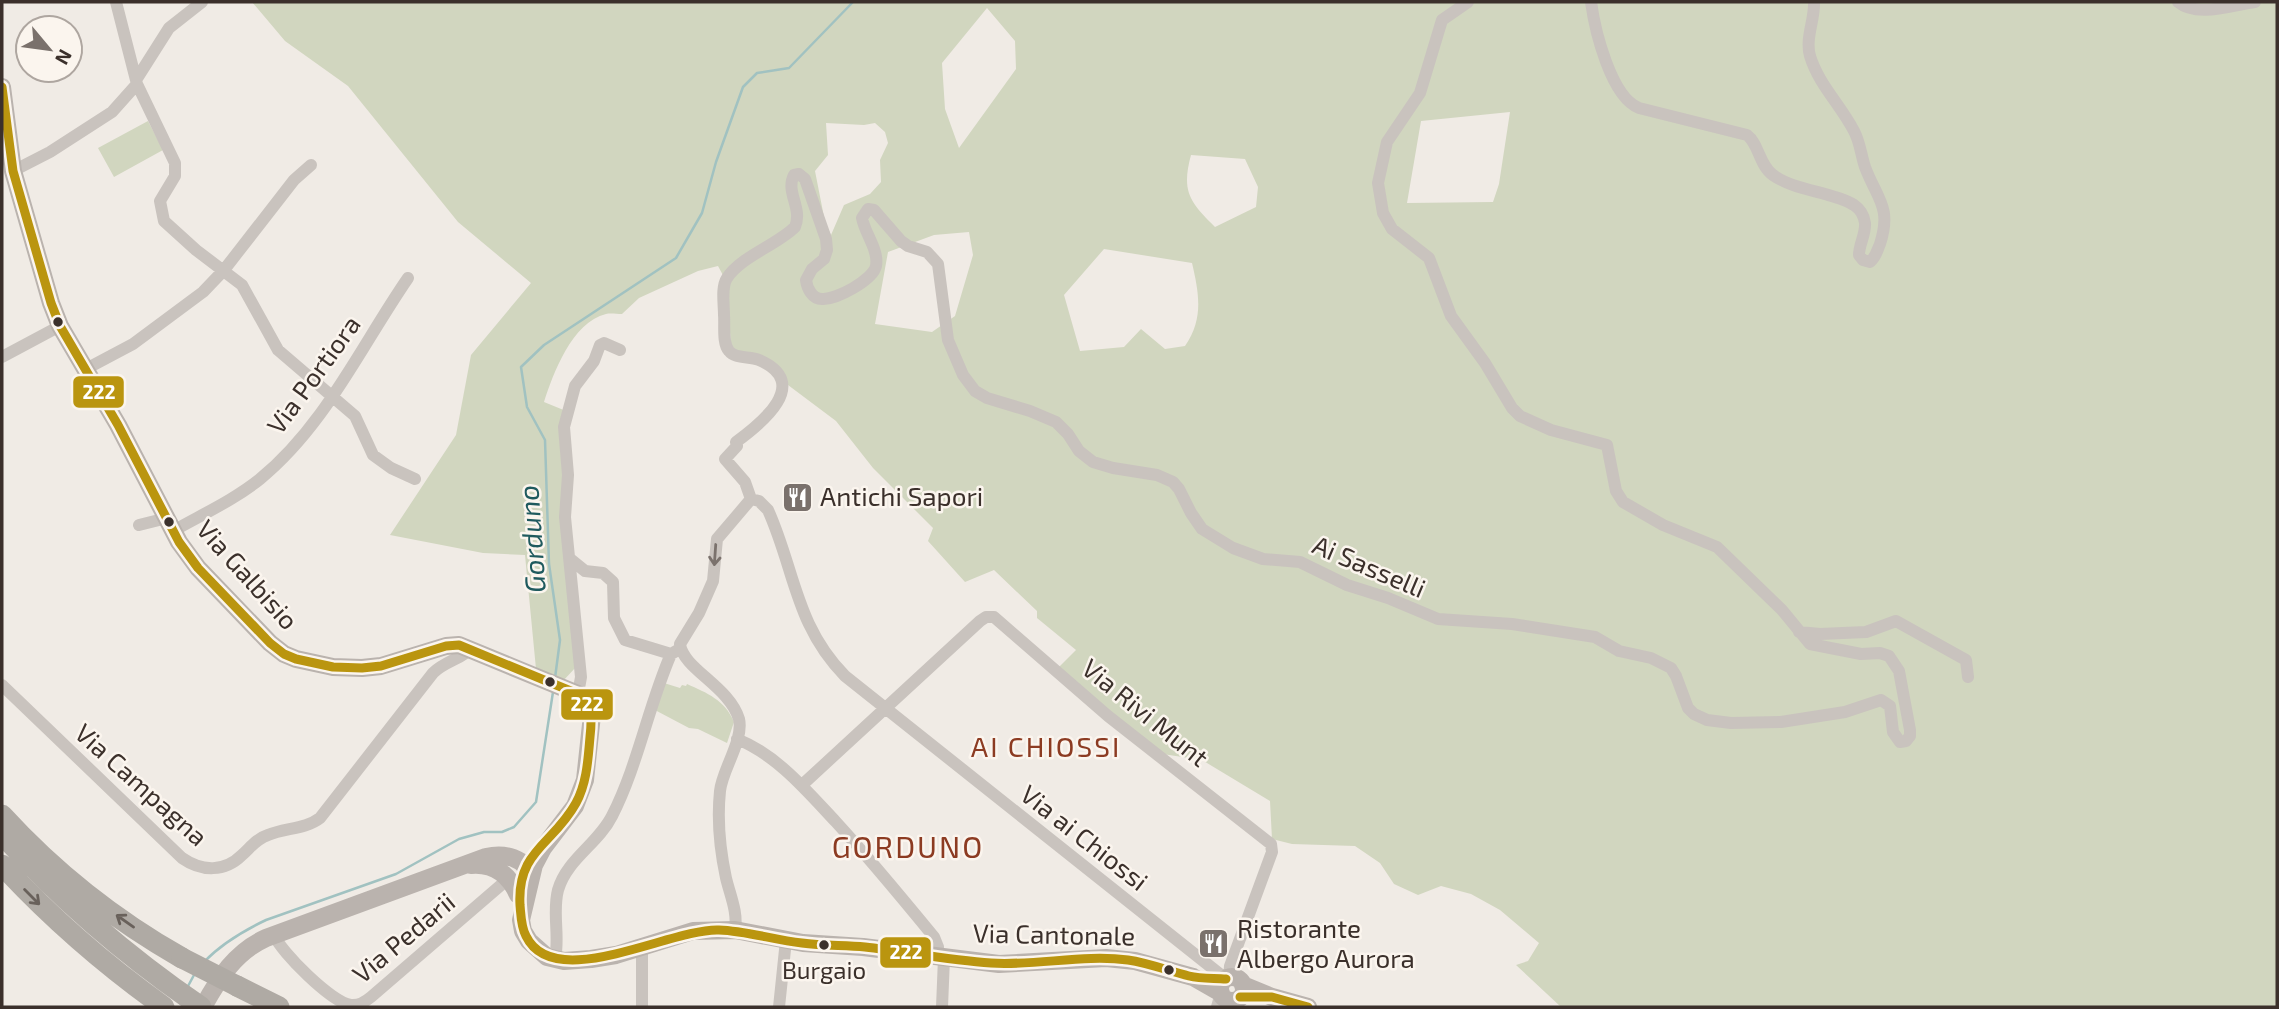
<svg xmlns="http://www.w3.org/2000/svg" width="2279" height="1009" font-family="'Exo 2',sans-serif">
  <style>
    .green { fill: #d1d6bf; fill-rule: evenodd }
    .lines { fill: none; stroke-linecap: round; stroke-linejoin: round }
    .stream { stroke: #a1c2c1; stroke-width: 2.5 }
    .street { stroke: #c9c3be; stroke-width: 12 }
    .secondary { stroke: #bab3ae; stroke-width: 18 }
    .highway { stroke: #afaaa4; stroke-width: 21 }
    .highway-bridge { stroke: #afaaa4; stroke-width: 21 }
    .bus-1-casing { stroke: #fbf5ee; stroke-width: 14 }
    .bus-1 { stroke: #ba950f; stroke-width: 9 }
    .oneway { stroke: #7b726d }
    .oneway2 { stroke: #69615b }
    .bus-dot { fill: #3b302b; stroke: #fbf5ee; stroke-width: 2.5 }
    .labels { text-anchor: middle; stroke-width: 5; stroke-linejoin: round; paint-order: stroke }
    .bus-label { font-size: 24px; fill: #3b302b; stroke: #fbf5ee }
    .street-label { font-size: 26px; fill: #3b302b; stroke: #fbf5ee }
    .poi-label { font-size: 26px; fill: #3b302b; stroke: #fbf5ee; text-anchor: start }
    .water-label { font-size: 28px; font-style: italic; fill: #1f5a5e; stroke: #fbf5ee }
    .neighbourhood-label { font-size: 28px; letter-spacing: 2px; fill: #8c3b22; stroke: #fbf5ee }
    .quarter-label { font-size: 30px; letter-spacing: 2px; fill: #8c3b22; stroke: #fbf5ee }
    .line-badge { stroke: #fbf5ee; stroke-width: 2.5 }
    .badge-label { font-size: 19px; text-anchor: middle; font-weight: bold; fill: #fff }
  </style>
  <rect width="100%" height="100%" fill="#f0ebe5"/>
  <!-- green -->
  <path class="green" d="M252 2H2277V1007H1561L1516 965 1528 961 1539 943 1500 910 1471 894 1441 886 1418 895 1394 884 1380 863 1355 846 1292 844 1272 839 1270 801 1202 760 1156 753 1056 670 1076 650 1037 618V611L994 570 965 582 928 541 933 528 873 468 836 421 780 379 774 370 732 354 725 279 718 266 698 271 639 298 622 314C617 314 610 313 606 314 572 322 553 374 544 402L566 411 576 667 563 681 536 669 525 555 483 553 390 535 456 435 471 355 531 283 458 222 348 86 285 41ZM987 8 1015 41 1016 69 959 148 945 109 942 63ZM1510 112 1499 184 1493 202 1407 203 1421 121ZM826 123 864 125 875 123 885 132 888 143 880 160 881 182 870 194 844 205 831 235 825 222 815 171 828 155ZM1191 155 1245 159 1258 187 1256 207 1215 227C1190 202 1181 192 1191 155ZM969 232 973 255 955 316 932 332 875 324 888 252 934 235ZM1104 249 1192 263C1199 293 1204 319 1185 346L1165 349 1141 329 1124 347 1080 351 1064 295Z
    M148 121 163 150 114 177 98 148Z
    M664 683 680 688 682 685 686 686 687 684C707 693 725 700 734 722L727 743 698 729 689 728 653 709Z"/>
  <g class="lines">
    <!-- stream -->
    <path class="stream" d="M555 678 560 640 549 564 545 440 527 407 521 367 544 345 676 258 702 213 716 162 743 87 757 73 789 68 853 2
      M204 962C222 943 243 931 266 920L396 874 459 839 484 832H502L514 827 536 802 553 692
      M187 988 194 975"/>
    <!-- street -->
    <path class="street" d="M116 2 137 84 175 163V176L160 201 164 221 196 250 242 285 278 350 355 416 373 455 391 468 415 479
      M1591 2C1595 31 1611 97 1639 108L1747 135C1759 144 1759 165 1773 175 1797 192 1831 191 1854 205 1860 209 1864 216 1865 223 1866 234 1859 244 1859 255L1863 260 1870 262C1876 257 1877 251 1880 244 1892 207 1877 199 1865 167 1861 155 1860 142 1854 131 1840 104 1819 85 1810 56 1805 38 1815 19 1814 2
      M2178 2C2197 18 2232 5 2255 2
      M136 80 169 28 202 2
      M13 171 50 152 112 112 137 84
      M2 357 60 326
      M84 370 133 344 203 292 224 270 294 180 311 165
      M751 499 745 482 725 459 737 446 736 442C762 423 812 383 759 360 750 356 735 359 729 351 722 343 725 325 724 315 724 304 721 287 727 278 740 257 777 245 795 227 803 208 785 192 794 175L799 174 805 179 826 239 827 250 824 259 812 269 806 280C807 288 812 299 822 299 836 300 873 280 876 266 879 250 865 234 862 218L868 209 874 210 901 241 908 246 927 252 938 264 948 340 963 375 975 391 987 398 1030 411 1056 422 1068 434 1079 451 1093 462 1113 468 1157 475 1173 482 1179 489 1191 513 1202 529 1233 548 1263 559 1300 562 1347 585 1388 598 1438 619 1512 624 1595 637 1619 651 1651 658 1671 668 1676 676 1688 708 1694 714 1707 720 1731 723 1781 722 1845 712 1881 700 1890 706 1893 732 1900 742 1906 741 1910 736V730L1899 671 1889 656 1880 653 1861 654 1810 644 1782 610 1717 547 1663 525 1623 502 1616 491 1607 445 1551 430 1520 416 1512 408 1485 363 1451 316 1429 258 1392 229 1383 213 1378 183 1387 142 1420 93 1442 20 1468 2
      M751 499 759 501 768 510C795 570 795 625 845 676L1226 979
      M139 525 167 518
      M173 531C201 515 234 500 260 479 325 426 361 346 408 278
      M569 558 585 571 603 573 613 582 614 618 625 640 671 654 678 650
      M1799 632 1820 634 1866 632 1896 621 1966 660 1968 677
      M2 685 182 858C202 872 225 872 242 855 251 847 256 839 268 835 284 828 306 829 320 818L433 673C445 661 464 658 471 648
      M578 694 581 677 565 517 568 475 564 427 575 386 594 361 600 345 604 343 620 350
      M737 739C777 755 807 791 836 822 870 859 902 898 934 937L938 947 937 957
      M802 785 980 621 986 617H994L1108 716 1271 844 1272 852 1230 966 1229 978
      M735 930C738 912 730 895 726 878 720 850 717 820 720 791 722 770 744 740 739 719 729 686 683 669 680 644L699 613 713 581 717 539 751 499
      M274 935C281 952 332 1003 351 1005 359 1006 365 1002 371 997L501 885
      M555 959C560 936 552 913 558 890 567 859 598 844 612 816 638 765 648 707 671 654
      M642 1007V946
      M779 1007 786 940
      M942 1007 944 958
      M1217 1007 1221 993
      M1227 1007 1231 1001"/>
    <!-- secondary -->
    <path class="secondary" d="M2 87 13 171 51 303 60 326 118 425 179 542 198 568 270 643 284 654 296 659 333 667 362 668 381 666 446 646 459 645 578 694 587 701 592 715 585 780 575 806 543 848 534 865 521 920 523 931 529 941 547 957 564 961 591 959 616 955 693 931 735 930 803 943 863 947 999 964 1106 958 1135 961 1193 977 1221 993
      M471 865C494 863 509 874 518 895
      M1220 989a12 12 0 1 1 24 0a12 12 0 1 1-24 0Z
      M1243 985 1272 997 1308 1007
      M203 1007C219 978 235 952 266 938L486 857C504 853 526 857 530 877"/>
    <!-- highway -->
    <path class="highway" d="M2 815C54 872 115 920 182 958
      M2 834C61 900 128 957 201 1007
      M2 865C51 918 105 965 164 1007
      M237 986 279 1007"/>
    <!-- highway-bridge -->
    <path class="highway-bridge" d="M182 958 237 986"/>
    <defs>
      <path id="bus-1" d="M2 87 13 171 51 303 60 326 118 425 179 542 198 568 270 643 284 654 296 659 333 667 362 668 381 666 446 646 459 645 578 694C593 706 592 719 590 737 588 759 587 783 576 803 553 845 517 850 520 905 521 916 521 927 526 936 554 994 671 928 719 930 747 931 774 940 802 943 823 946 844 945 865 947 907 952 949 960 991 963 1037 966 1083 954 1128 960 1149 963 1169 971 1189 976 1201 979 1214 978 1226 979
        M1240 997H1272L1308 1007"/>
    </defs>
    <!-- bus-1 casing -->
    <use href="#bus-1" class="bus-1-casing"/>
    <!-- bus-1 -->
    <use href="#bus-1" class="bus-1"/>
  </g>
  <!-- one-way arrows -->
  <defs><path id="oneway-shaft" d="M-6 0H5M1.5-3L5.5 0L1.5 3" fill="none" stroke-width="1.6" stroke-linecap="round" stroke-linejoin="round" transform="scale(1.75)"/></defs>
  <use class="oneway" href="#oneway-shaft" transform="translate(715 555) rotate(94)"/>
  <g class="oneway2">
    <use href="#oneway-shaft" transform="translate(32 897) rotate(45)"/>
    <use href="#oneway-shaft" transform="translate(125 921) rotate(-145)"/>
  </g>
  <!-- icons -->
  <defs>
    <symbol id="restaurant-square" viewBox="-11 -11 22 22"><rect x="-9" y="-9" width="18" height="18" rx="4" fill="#7a716c" stroke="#fbf5ee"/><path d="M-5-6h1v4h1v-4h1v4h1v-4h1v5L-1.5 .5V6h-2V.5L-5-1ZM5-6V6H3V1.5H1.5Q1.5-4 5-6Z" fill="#fff"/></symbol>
  </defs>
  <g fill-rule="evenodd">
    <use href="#restaurant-square" x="780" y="480" width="35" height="35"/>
    <use href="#restaurant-square" x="1196" y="926" width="35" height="35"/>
  </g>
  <!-- markers -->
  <g class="bus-dot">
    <circle cx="58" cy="322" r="6"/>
    <circle cx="169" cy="522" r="6"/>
    <circle cx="550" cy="682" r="6"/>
    <circle cx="824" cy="945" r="6"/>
    <circle cx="1169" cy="970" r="6"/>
  </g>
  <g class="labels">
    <!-- bus labels -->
    <g class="bus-label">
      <text x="824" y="979">Burgaio</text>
    </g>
    <!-- street labels -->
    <g class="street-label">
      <text transform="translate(314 375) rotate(-54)" y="9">Via Portiora</text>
      <text transform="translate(1369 567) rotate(23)" y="9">Ai Sasselli</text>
      <text transform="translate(247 575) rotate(48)" y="9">Via Galbisio</text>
      <text transform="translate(1145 713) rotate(39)" y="9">Via Rivi Munt</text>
      <text transform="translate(141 785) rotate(42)" y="9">Via Campagna</text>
      <text transform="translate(1084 838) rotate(38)" y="9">Via ai Chiossi</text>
      <text transform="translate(1054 935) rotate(1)" y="9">Via Cantonale</text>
      <text transform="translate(404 938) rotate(-40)" y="9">Via Pedarii</text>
    </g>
    <!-- poi labels -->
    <g class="poi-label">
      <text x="820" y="506">Antichi Sapori</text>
      <text x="1237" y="938">Ristorante<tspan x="1237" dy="30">Albergo Aurora</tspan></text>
    </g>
    <!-- water labels -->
    <g class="water-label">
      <text transform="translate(532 539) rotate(-94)" y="10">Gorduno</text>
    </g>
    <!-- neighbourhood labels -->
    <g class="neighbourhood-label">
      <text x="1046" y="757">AI CHIOSSI</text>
    </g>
    <!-- quarter labels -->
    <g class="quarter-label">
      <text x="908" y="858">GORDUNO</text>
    </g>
  </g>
  <g class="line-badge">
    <rect x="72" y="375" width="53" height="34" rx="7" fill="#ba950f"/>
    <rect x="560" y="688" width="54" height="33" rx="7" fill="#ba950f"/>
    <rect x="879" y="936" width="53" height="33" rx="7" fill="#ba950f"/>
  </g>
  <g class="badge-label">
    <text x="99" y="399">222</text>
    <text x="587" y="711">222</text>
    <text x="906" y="959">222</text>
  </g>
  <!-- border -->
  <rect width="2279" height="1009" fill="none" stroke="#3b302b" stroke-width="7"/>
  <!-- north arrow -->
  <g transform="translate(49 49) rotate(119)"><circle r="33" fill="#fbf5ee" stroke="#aea6a0" stroke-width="2"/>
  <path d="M0-5L12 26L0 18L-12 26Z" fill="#7a716c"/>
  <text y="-10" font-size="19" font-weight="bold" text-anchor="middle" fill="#3b302b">N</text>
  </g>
</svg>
